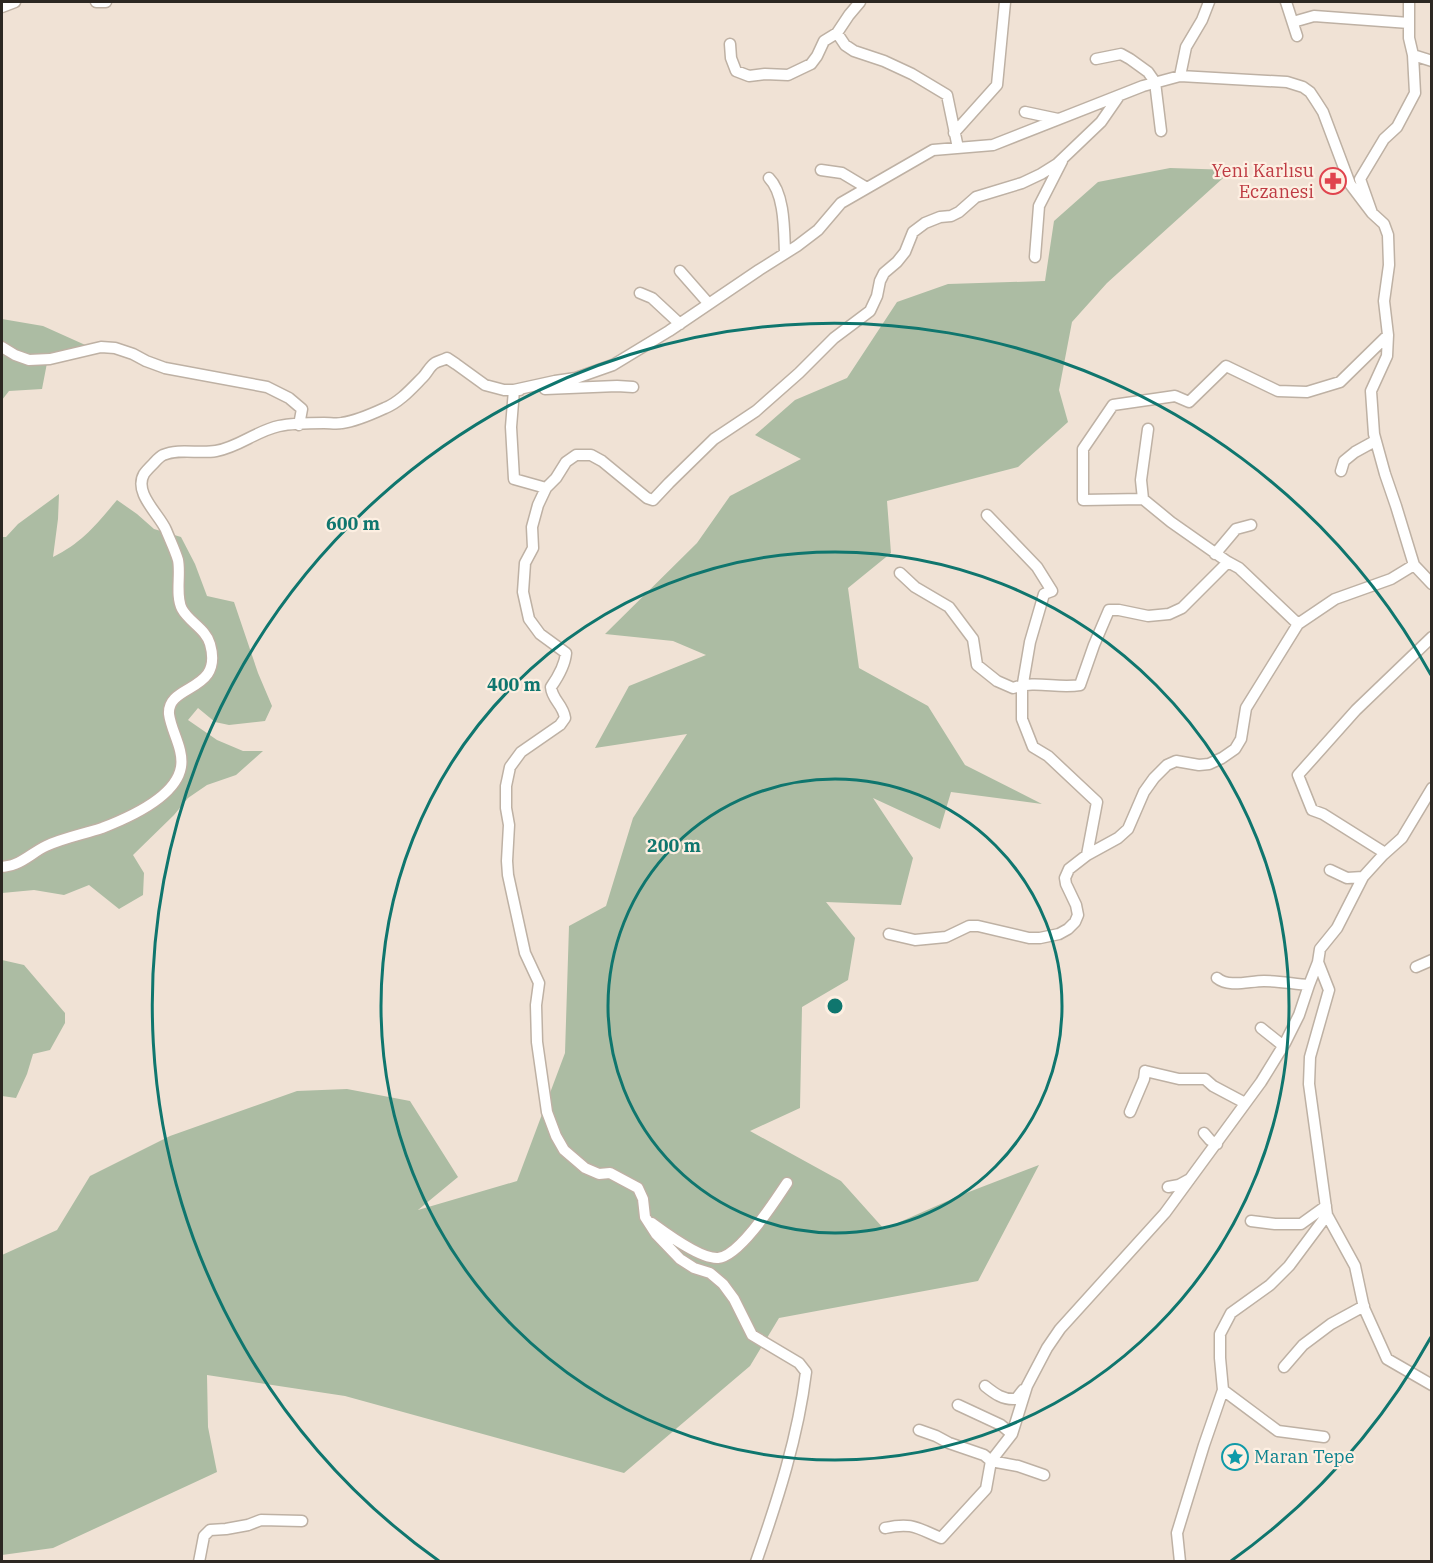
<svg xmlns="http://www.w3.org/2000/svg" width="1433" height="1563" font-family="'IBM Plex Serif',serif">
  <style>
    .green { fill: #acbca3 }
    .lines { fill: none; stroke-linecap: round; stroke-linejoin: round }
    .minor-casing { stroke: #beb1a4; stroke-width: 13 }
    .minor { stroke: #fff; stroke-width: 10 }
    .ring { fill: none; stroke: #0f766e; stroke-width: 3 }
    .labels { text-anchor: middle; stroke-width: 4.5; stroke-linejoin: round; paint-order: stroke }
    .health-label { font-size: 18px; fill: #be3a42; stroke: #fdefe2; text-anchor: end }
    .culture-label { font-size: 18px; fill: #0d838f; stroke: #fdefe2; text-anchor: start }
    .centre { fill: #0f766e; stroke: #fdefe2; stroke-width: 3 }
    .ring-label { font-size: 18px; text-anchor: middle; font-weight: bold; fill: #0f766e; stroke: #fdefe2; stroke-width: 4.5; stroke-linejoin: round; paint-order: stroke }
  </style>
  <rect width="100%" height="100%" fill="#f0e2d5"/>
  <!-- green -->
  <path class="green" d="M1170 168 1232 170 1107 283 1072 322 1059 390 1068 422 1018 467 887 501 891 553 848 588 859 668 928 706 965 765 1042 804 951 792 940 829 873 798 913 858 901 905 826 902 855 938 848 980 802 1007 800 1108 750 1131 841 1181 884 1229 961 1195 1039 1165 978 1281 779 1318 750 1366 624 1473 345 1396 207 1375 208 1427 217 1472 53 1548 2 1555V1255L57 1230 90 1176 170 1136 297 1091 347 1089 410 1101 458 1177 418 1210 517 1181 565 1053 569 926 606 906 633 818 687 734 595 748 629 686 706 655 673 641 605 634 697 543 730 496 801 459 755 435 795 400 847 378 897 302 948 284 1045 281 1054 221 1098 182Z
    M2 319 43 326 92 348 47 363 42 389 9 391 2 400Z
    M59 494 58 519 53 557C83 542 96 525 117 500L137 514 154 529 181 537 195 564 207 596 234 602 258 673 272 706 265 721 229 725 215 722 198 708 188 720 217 740 243 751H263L236 775 207 785 188 798 174 815 133 855 144 873 143 895 119 909 89 885 64 895 34 890 2 893V537H6L18 524Z
    M2 960 24 965 65 1013V1023L50 1050 33 1054 27 1074 16 1098 2 1096Z"/>
  <g class="lines">
    <defs>
      <path id="minor" d="M96 2H106
        M1286 2 1297 36
        M1409 2V38L1413 55 1415 93 1397 127 1384 139 1360 179 1372 213 1384 224 1388 235 1389 265 1384 301 1388 335 1387 356 1371 391 1374 434 1385 474 1396 506 1414 565 1432 584
        M2 7 15 2
        M1293 22 1314 16 1409 23
        M837 33 845 45 854 51 884 61 912 74 947 95 958 148
        M730 44 731 58 736 71 749 76 765 74 788 75 811 64 817 56 824 41 837 33 849 15 860 2
        M1413 55 1432 61
        M1096 59 1121 54 1130 59 1148 72 1155 82 1161 131
        M1180 76 1186 47 1202 20 1209 2
        M1025 112 1058 119
        M954 133 997 85 1005 2
        M821 170 842 173 867 188
        M769 178C785 194 784 231 785 253
        M1035 257 1039 206 1062 161
        M680 271 709 304
        M640 293 652 298 680 324
        M2 347 15 355 29 360 50 359 101 347 115 348 133 354 146 361 165 368 267 387 289 398 302 409 299 425
        M545 389 617 386 633 387
        M520 390H514L511 427 514 479 546 488
        M1341 471 1344 461 1355 452 1375 441
        M1143 499 1141 480 1148 429
        M987 515 1037 567 1052 591 1044 594 1030 642 1022 689V719L1033 747 1048 756 1097 802 1087 855
        M1215 554 1236 529 1251 525
        M900 573 915 587 949 607 973 639 977 665 997 681 1013 688C1035 680 1058 689 1080 685L1094 645 1109 610H1119L1148 616 1169 614 1182 608 1228 562
        M1298 624 1239 568 1228 562 1171 522 1143 499 1083 500V449L1113 405 1175 396 1189 402 1226 366 1278 391 1307 392 1340 382 1388 335
        M1385 853 1323 814 1312 810 1298 775 1356 710 1432 637
        M2 867C6 866 11 866 15 864 26 860 35 851 46 846 63 838 84 834 102 828 128 818 176 797 181 767 184 749 171 731 169 714 167 683 224 693 210 644 206 629 189 622 182 609 175 596 181 574 178 560 175 550 170 540 166 530 160 515 133 493 144 474 146 471 150 467 153 464 156 461 159 457 163 455 179 448 199 454 216 451 239 447 256 431 279 426 293 423 310 423 324 423 330 423 337 424 342 423 357 421 372 414 385 408 400 402 412 388 423 377 427 373 430 366 435 363 438 361 444 360 447 358L456 364 485 385 504 390H514L555 381 576 378 613 365 669 331 759 270 797 246 818 230 841 203 933 150 993 145 1143 86 1180 76 1287 82 1303 87 1310 92 1316 101 1323 112 1350 184 1372 213
        M1330 870 1347 878 1363 877
        M889 934 915 940 946 937 969 926H978L1029 938H1040L1059 934 1068 929 1075 922 1078 915 1076 905 1066 884 1065 878 1069 869 1087 855 1118 838 1128 829 1144 792 1154 778 1167 765 1176 761 1199 765 1209 764 1222 758 1235 749 1241 739 1246 708 1298 624 1335 599 1391 579 1414 565
        M1318 962 1329 990 1310 1057 1309 1084 1327 1215 1355 1266 1364 1308 1387 1359 1432 1385
        M1416 967 1432 960
        M1217 978C1229 988 1249 981 1264 981 1279 981 1294 984 1309 985
        M1261 1028 1281 1044 1285 1043
        M1130 1112 1144 1079 1145 1071 1179 1079H1205L1213 1086 1245 1103
        M1204 1133 1210 1140 1217 1144
        M1168 1187 1179 1185 1190 1179
        M1251 1221 1275 1224H1301L1326 1206
        M652 1223C667 1234 700 1259 718 1258 740 1256 775 1201 787 1183
        M1284 1367 1303 1345 1331 1324 1364 1306
        M985 1386C995 1394 1003 1400 1016 1399L1023 1390
        M1223 1390 1278 1431 1324 1437
        M958 1405 1001 1425 1012 1434
        M919 1430 936 1436 949 1443 984 1455 991 1461 1018 1466 1044 1475
        M885 1528C912 1522 917 1528 941 1538L986 1489 991 1461 1012 1434 1027 1386 1047 1348 1060 1329 1165 1213 1261 1082 1285 1043 1299 1015 1309 985 1318 962 1320 949 1337 928 1363 877 1383 855 1402 838 1432 788
        M199 1562 204 1536 210 1530 226 1529 248 1525 261 1520 302 1521
        M756 1562C778 1499 798 1437 806 1372L799 1363 752 1335 734 1299 723 1284 710 1273 694 1268 680 1259 656 1234 645 1217 643 1199 638 1188 610 1173 599 1174 585 1168 564 1150 556 1136 547 1112 537 1042 536 1005 539 983 525 953 508 875 507 861 509 825 506 808V786L510 767 521 752 560 725 565 718C563 704 552 700 551 687 558 677 565 665 566 653L540 634 529 619 523 592 525 563 533 548 532 527 538 505 546 488 556 478 566 462 576 455H591L602 461 647 498 653 500 669 483 714 439 756 411 799 373 834 338 870 311 877 296 880 281 884 273 897 262 905 252 913 232 925 223 940 217 951 216 959 212 976 197 1022 183 1041 174 1057 164 1101 122 1119 96
        M1180 1562 1177 1533 1204 1445 1223 1390 1220 1358V1334L1231 1313 1270 1285 1289 1266 1327 1215"/>
    </defs>
    <!-- minor casing -->
    <use href="#minor" class="minor-casing"/>
    <!-- minor -->
    <use href="#minor" class="minor"/>
  </g>
  <!-- distance rings -->
  <g class="ring">
    <circle cx="835" cy="1006" r="227"/>
    <circle cx="835" cy="1006" r="454"/>
    <path d="M1431 1337A682 682 0 0 1 1231 1561M439 1561A682 682 0 1 1 1431 675"/>
  </g>
  <!-- icons -->
  <defs>
    <symbol id="pharmacy-ring" viewBox="-11 -11 22 22"><circle r="9.5" fill="#fdefe2" stroke="#e0444e" stroke-width="1.5"/><path d="M-2-6h4v4h4v4h-4v4h-4v-4h-4v-4h4Z" fill="#e0444e"/></symbol>
    <symbol id="sight-ring" viewBox="-11 -11 22 22"><circle r="9.5" fill="#fdefe2" stroke="#0f9aa8" stroke-width="1.5"/><path d="M0-6L1.8-2.2L6-1.7L2.9 1.2L3.7 5.4L0 3.3L-3.7 5.4L-2.9 1.2L-6-1.7L-1.8-2.2Z" fill="#0f9aa8"/></symbol>
  </defs>
  <g fill-rule="evenodd">
    <use href="#pharmacy-ring" x="1318" y="166" width="30" height="30"/>
    <use href="#sight-ring" x="1220" y="1442" width="30" height="30"/>
  </g>
  <g class="labels">
    <!-- health labels -->
    <g class="health-label">
      <text x="1314" y="177">Yeni Karlısu<tspan x="1314" dy="21">Eczanesi</tspan></text>
    </g>
    <!-- culture labels -->
    <g class="culture-label">
      <text x="1254" y="1463">Maran Tepe</text>
    </g>
  </g>
  <circle cx="835" cy="1006" r="9" class="centre"/>
  <g class="ring-label">
    <text x="353" y="530">600 m</text>
    <text x="514" y="691">400 m</text>
    <text x="674" y="852">200 m</text>
  </g>
  <!-- border -->
  <rect width="1433" height="1563" fill="none" stroke="#2c2722" stroke-width="6"/>
</svg>
